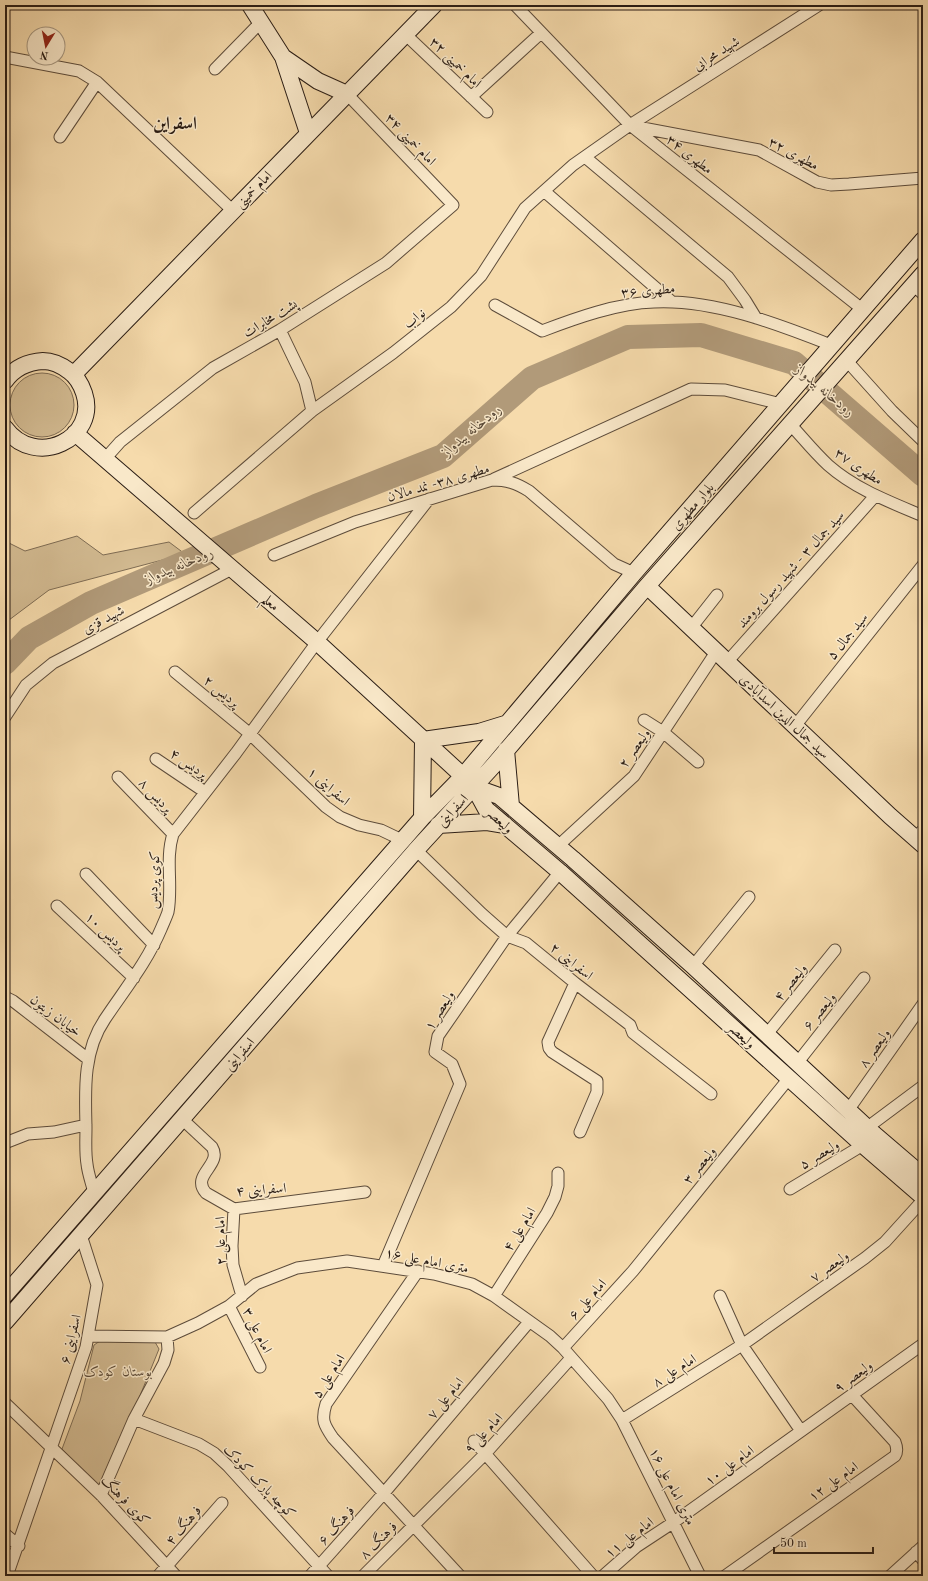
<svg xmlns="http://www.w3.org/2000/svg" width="928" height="1581" font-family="'Old Standard TT',Amiri,serif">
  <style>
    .green { fill: #d3bb92; stroke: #7e6c54 }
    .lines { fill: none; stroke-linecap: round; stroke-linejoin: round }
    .river { stroke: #b19a79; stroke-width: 24 }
    .street-casing { stroke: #5d4c3b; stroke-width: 13 }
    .secondary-casing { stroke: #2a1d15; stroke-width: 18 }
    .street { stroke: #f9e8c9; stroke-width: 11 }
    .secondary { stroke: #f9e8c9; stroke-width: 16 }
    .labels { text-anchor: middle; stroke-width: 3; stroke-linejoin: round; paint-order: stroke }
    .street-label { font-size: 14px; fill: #2a1d15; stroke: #f9e8c9 }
    .park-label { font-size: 14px; font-style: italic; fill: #5d4c3a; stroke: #f9e8c9 }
    .water-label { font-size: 15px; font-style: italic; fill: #594938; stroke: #f9e8c9 }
    .district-label { font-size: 18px; font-weight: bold; fill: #2a1d15; stroke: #f9e8c9 }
  </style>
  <rect width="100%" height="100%" fill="#f6dbac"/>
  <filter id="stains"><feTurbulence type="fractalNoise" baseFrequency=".005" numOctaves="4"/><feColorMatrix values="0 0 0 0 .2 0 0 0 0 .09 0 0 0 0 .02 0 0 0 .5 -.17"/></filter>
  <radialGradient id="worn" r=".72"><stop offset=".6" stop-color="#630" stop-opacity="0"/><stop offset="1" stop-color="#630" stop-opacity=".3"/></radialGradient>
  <!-- green -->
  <path class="green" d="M10 405a32 32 0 1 1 64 0a32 32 0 1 1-64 0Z
    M77 536 103 555 169 542 185 554 49 590 5 623V541L25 551Z
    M103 1339 155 1342 159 1349 102 1489 62 1449 80 1401 94 1345Z"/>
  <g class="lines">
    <!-- river -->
    <path class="river" d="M5 663 29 638 91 603 316 506 443 456 532 378 628 337 701 335 794 363 923 475"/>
    <defs>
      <path id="street" d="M515 5 630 125 862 309
        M405 34 487 112
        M5 57 79 71 97 82 232 210
        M215 69 261 22
        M471 97 541 33
        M632 126 759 150 817 182 831 185 849 184 923 178
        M60 137 97 82
        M585 157 728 277 745 300 756 318
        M544 191 672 302
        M913 285 923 294
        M495 305 542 331C576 318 618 303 654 302 713 299 778 324 831 345
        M280 330 305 382 312 411
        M847 361 892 411 923 441
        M790 424C802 437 814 452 828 465 855 489 890 502 923 516
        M104 460 120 442 213 368 280 330 386 263 453 205 347 94
        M494 479 691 389 725 390 781 404
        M194 513 312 411 393 353 451 307 481 276 525 208 573 165 630 125 819 5
        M274 555 355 522 492 480C507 480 516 483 529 491L614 564 634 573
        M691 628 717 595
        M727 662 875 496
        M175 672 249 733 326 807 340 817 359 825 381 830 402 840
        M5 717 26 685 53 663 232 569
        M644 720 663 732 698 762
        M795 726 923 565
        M156 759 205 792
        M118 777 173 834
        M915 838 923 830
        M558 846 634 776 716 652
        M416 850 482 914 507 936 526 943 575 983 630 1025 633 1033 711 1094
        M86 874 154 945
        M57 906 134 978
        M693 966 749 897
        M575 983 548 1042 549 1048 552 1052 597 1081V1092L580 1132
        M5 997 13 1001 88 1059
        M767 1034 835 950
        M798 1062 864 978
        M849 1109 923 1004
        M182 1119 212 1147C223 1165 190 1175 206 1193L234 1209 365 1192
        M868 1127 923 1086
        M5 1143 28 1134 54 1132 86 1125
        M790 1189 863 1145
        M94 1193C92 1184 88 1174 87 1164 85 1152 86 1139 86 1127 85 1090 83 1051 105 1019 125 989 147 962 161 929 163 924 166 918 168 912 173 886 165 859 173 834L236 753 317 642 429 499
        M234 1209 232 1246 233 1265 242 1296
        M383 1266 460 1084 452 1064 435 1052 438 1036 507 936 560 872
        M418 1271 326 1404C321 1420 324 1425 333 1438L460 1576
        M494 1296 547 1213 555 1197 558 1186V1173
        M720 1296 742 1345 801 1431
        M229 1306 260 1367
        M88 1336 167 1337 198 1323 229 1306 256 1284 297 1268 347 1261 434 1274 472 1284 494 1296 550 1336 563 1348 608 1399 622 1420 700 1576
        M563 1348 633 1271 790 1077
        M5 1403 101 1495 176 1576
        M134 1419 199 1444 214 1453 228 1466 328 1576
        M622 1420 742 1345 865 1258 885 1242 923 1200
        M474 1441 593 1576
        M101 1495 134 1419 164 1363 168 1350 167 1337
        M5 1534 19 1546
        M916 1552 923 1560
        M7 1576 86 1347 97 1285 81 1235
        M158 1576 222 1503
        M310 1576 384 1493 529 1322
        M363 1576 485 1454 571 1358
        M603 1576 636 1547 674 1522 923 1344
        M725 1576 895 1456C898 1451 897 1447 895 1442L852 1395
        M890 1576 923 1546"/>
      <path id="secondary" d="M250 5 283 57 308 133
        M283 57 318 81 347 94
        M74 374 434 5
        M5 381C14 368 28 362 43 361 53 361 61 365 69 371 76 376 81 384 84 393 99 438 36 470 5 428
        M75 433 317 642 463 776 474 787 486 809 560 872 863 1145 923 1197
        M647 586 890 816 923 845
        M423 740 479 732 505 724
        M506 750 511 806
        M474 787 499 796 573 859 693 966 874 1134 923 1176
        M422 818 423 740
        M438 825 487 822 505 825
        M5 1295 422 818 463 776 634 573 923 240
        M5 1322 416 850 493 766 647 586 923 274"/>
    </defs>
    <!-- street casing -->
    <use href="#street" class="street-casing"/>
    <!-- secondary casing -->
    <use href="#secondary" class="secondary-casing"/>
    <!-- street -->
    <use href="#street" class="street"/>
    <!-- secondary -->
    <use href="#secondary" class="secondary"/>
  </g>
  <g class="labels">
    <!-- street labels -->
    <g class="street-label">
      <text transform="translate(716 53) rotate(-32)" y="5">شهید محرابی</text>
      <text transform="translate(456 62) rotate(44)" y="5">امام خمینی ۳۲</text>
      <text transform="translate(411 139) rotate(46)" y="5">امام خمینی ۳۴</text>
      <text transform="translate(794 153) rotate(28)" y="5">مطهری ۳۲</text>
      <text transform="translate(690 154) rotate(38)" y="5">مطهری ۳۴</text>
      <text transform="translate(253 189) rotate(-45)" y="5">امام خمینی</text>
      <text transform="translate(648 290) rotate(-5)" y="5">مطهری ۳۶</text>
      <text transform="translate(270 318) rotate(-31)" y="5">پشت مخابرات</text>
      <text transform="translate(414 318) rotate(-39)" y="5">نواب</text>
      <text transform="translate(859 466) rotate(34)" y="5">مطهری ۳۷</text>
      <text transform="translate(438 482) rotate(-16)" y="5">مطهری ۳۸- نمد مالان</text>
      <text transform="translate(692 506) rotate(-49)" y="5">بلوار مطهری</text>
      <text transform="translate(790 569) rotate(-48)" y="5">سید جمال ۳ - شهید رسول برومند</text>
      <text transform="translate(271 602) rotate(41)" y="5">معلم</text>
      <text transform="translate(103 619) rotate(-28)" y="5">شهید قزی</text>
      <text transform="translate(847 636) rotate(-51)" y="5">سید جمال ۵</text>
      <text transform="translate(222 691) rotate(39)" y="5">پردیس ۲</text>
      <text transform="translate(785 716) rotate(43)" y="5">سید جمال الدین اسدآبادی</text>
      <text transform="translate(634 748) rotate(-55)" y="5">ولیعصر ۲</text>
      <text transform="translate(189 763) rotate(34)" y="5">پردیس ۴</text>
      <text transform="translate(329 786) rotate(41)" y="5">اسفراینی ۱</text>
      <text transform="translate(156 795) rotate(46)" y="5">پردیس ۸</text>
      <text transform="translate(452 810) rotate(-47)" y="5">اسفراینی</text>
      <text transform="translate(500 820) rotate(43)" y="5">ولیعصر</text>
      <text transform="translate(153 880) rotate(-87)" y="5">کوی پردیس</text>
      <text transform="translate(106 931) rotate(43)" y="5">پردیس ۱۰</text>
      <text transform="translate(572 961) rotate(39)" y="5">اسفراینی ۲</text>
      <text transform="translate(790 982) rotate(-51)" y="5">ولیعصر ۴</text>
      <text transform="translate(439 1010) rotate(-58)" y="5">ولیعصر ۱</text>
      <text transform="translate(819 1011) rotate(-51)" y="5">ولیعصر ۶</text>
      <text transform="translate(56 1015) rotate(37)" y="5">خیابان زیتون</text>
      <text transform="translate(742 1035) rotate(42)" y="5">ولیعصر</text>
      <text transform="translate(874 1048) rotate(-55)" y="5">ولیعصر ۸</text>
      <text transform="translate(239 1054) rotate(-49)" y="5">اسفراینی</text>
      <text transform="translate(819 1154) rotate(-31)" y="5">ولیعصر ۵</text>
      <text transform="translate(699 1165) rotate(-51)" y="5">ولیعصر ۳</text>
      <text transform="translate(261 1189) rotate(-4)" y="5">اسفراینی ۴</text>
      <text transform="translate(519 1229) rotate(-58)" y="5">امام علی ۴</text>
      <text transform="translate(220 1241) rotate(-91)" y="5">امام علی ۲</text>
      <text transform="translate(427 1260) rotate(11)" y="5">۱۶ متری امام علی</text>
      <text transform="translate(829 1266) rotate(-35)" y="5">ولیعصر ۷</text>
      <text transform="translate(587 1299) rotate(-48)" y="5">امام علی ۶</text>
      <text transform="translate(258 1330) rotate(64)" y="5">امام علی ۳</text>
      <text transform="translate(70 1339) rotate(-76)" y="5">اسفراینی ۶</text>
      <text transform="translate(674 1370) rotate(-32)" y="5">امام علی ۸</text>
      <text transform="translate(328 1376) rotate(-57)" y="5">امام علی ۵</text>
      <text transform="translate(853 1376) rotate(-36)" y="5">ولیعصر ۹</text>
      <text transform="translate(445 1398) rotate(-50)" y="5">امام علی ۷</text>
      <text transform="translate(483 1433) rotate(-47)" y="5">امام علی ۹</text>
      <text transform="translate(729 1465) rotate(-36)" y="5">امام علی ۱۰</text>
      <text transform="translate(260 1481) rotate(46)" y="5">کوچه پارک کودک</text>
      <text transform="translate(833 1481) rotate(-35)" y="5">امام علی ۱۲</text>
      <text transform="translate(673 1486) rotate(63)" y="5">۱۶ متری امام علی</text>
      <text transform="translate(126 1500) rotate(46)" y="5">کوی فرهنگ</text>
      <text transform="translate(183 1525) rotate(-49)" y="5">فرهنگ ۴</text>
      <text transform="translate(336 1525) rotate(-48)" y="5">فرهنگ ۶</text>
      <text transform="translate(629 1537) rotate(-37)" y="5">امام علی ۱۱</text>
      <text transform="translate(378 1540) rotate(-45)" y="5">فرهنگ ۸</text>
    </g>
    <!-- park labels -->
    <g class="park-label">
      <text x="118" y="1376">بوستان کودک</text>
    </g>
    <!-- water labels -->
    <g class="water-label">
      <text transform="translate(825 390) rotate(40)" y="5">رودخانه بیدواز</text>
      <text transform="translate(471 430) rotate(-40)" y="5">رودخانه بیدواز</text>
      <text transform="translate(179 565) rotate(-23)" y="5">رودخانه بیدواز</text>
    </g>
    <!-- district labels -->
    <g class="district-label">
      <text x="175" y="129">اسفراین</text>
    </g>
  </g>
  <!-- margin -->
  <rect width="928" height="1581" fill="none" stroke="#f6dbac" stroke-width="20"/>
  <rect x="6" y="6" width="916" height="1569" fill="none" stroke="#2a1d15" stroke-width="2"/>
  <rect x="10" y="10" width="908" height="1561" fill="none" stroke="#2a1d15"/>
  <!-- north arrow -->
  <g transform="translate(46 46) rotate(190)"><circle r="19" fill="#f9e8c9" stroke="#a69781"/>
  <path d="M0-3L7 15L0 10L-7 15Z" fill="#8f2418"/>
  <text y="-6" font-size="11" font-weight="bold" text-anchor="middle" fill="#2a1d15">N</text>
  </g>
  <!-- scale -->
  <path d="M774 1547v6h99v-6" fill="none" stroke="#2a1d15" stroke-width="2"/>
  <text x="780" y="1547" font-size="12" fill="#2a1d15" stroke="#f9e8c9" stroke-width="3" paint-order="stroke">50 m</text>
  <rect width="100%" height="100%" filter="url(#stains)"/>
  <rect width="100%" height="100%" fill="url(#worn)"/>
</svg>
